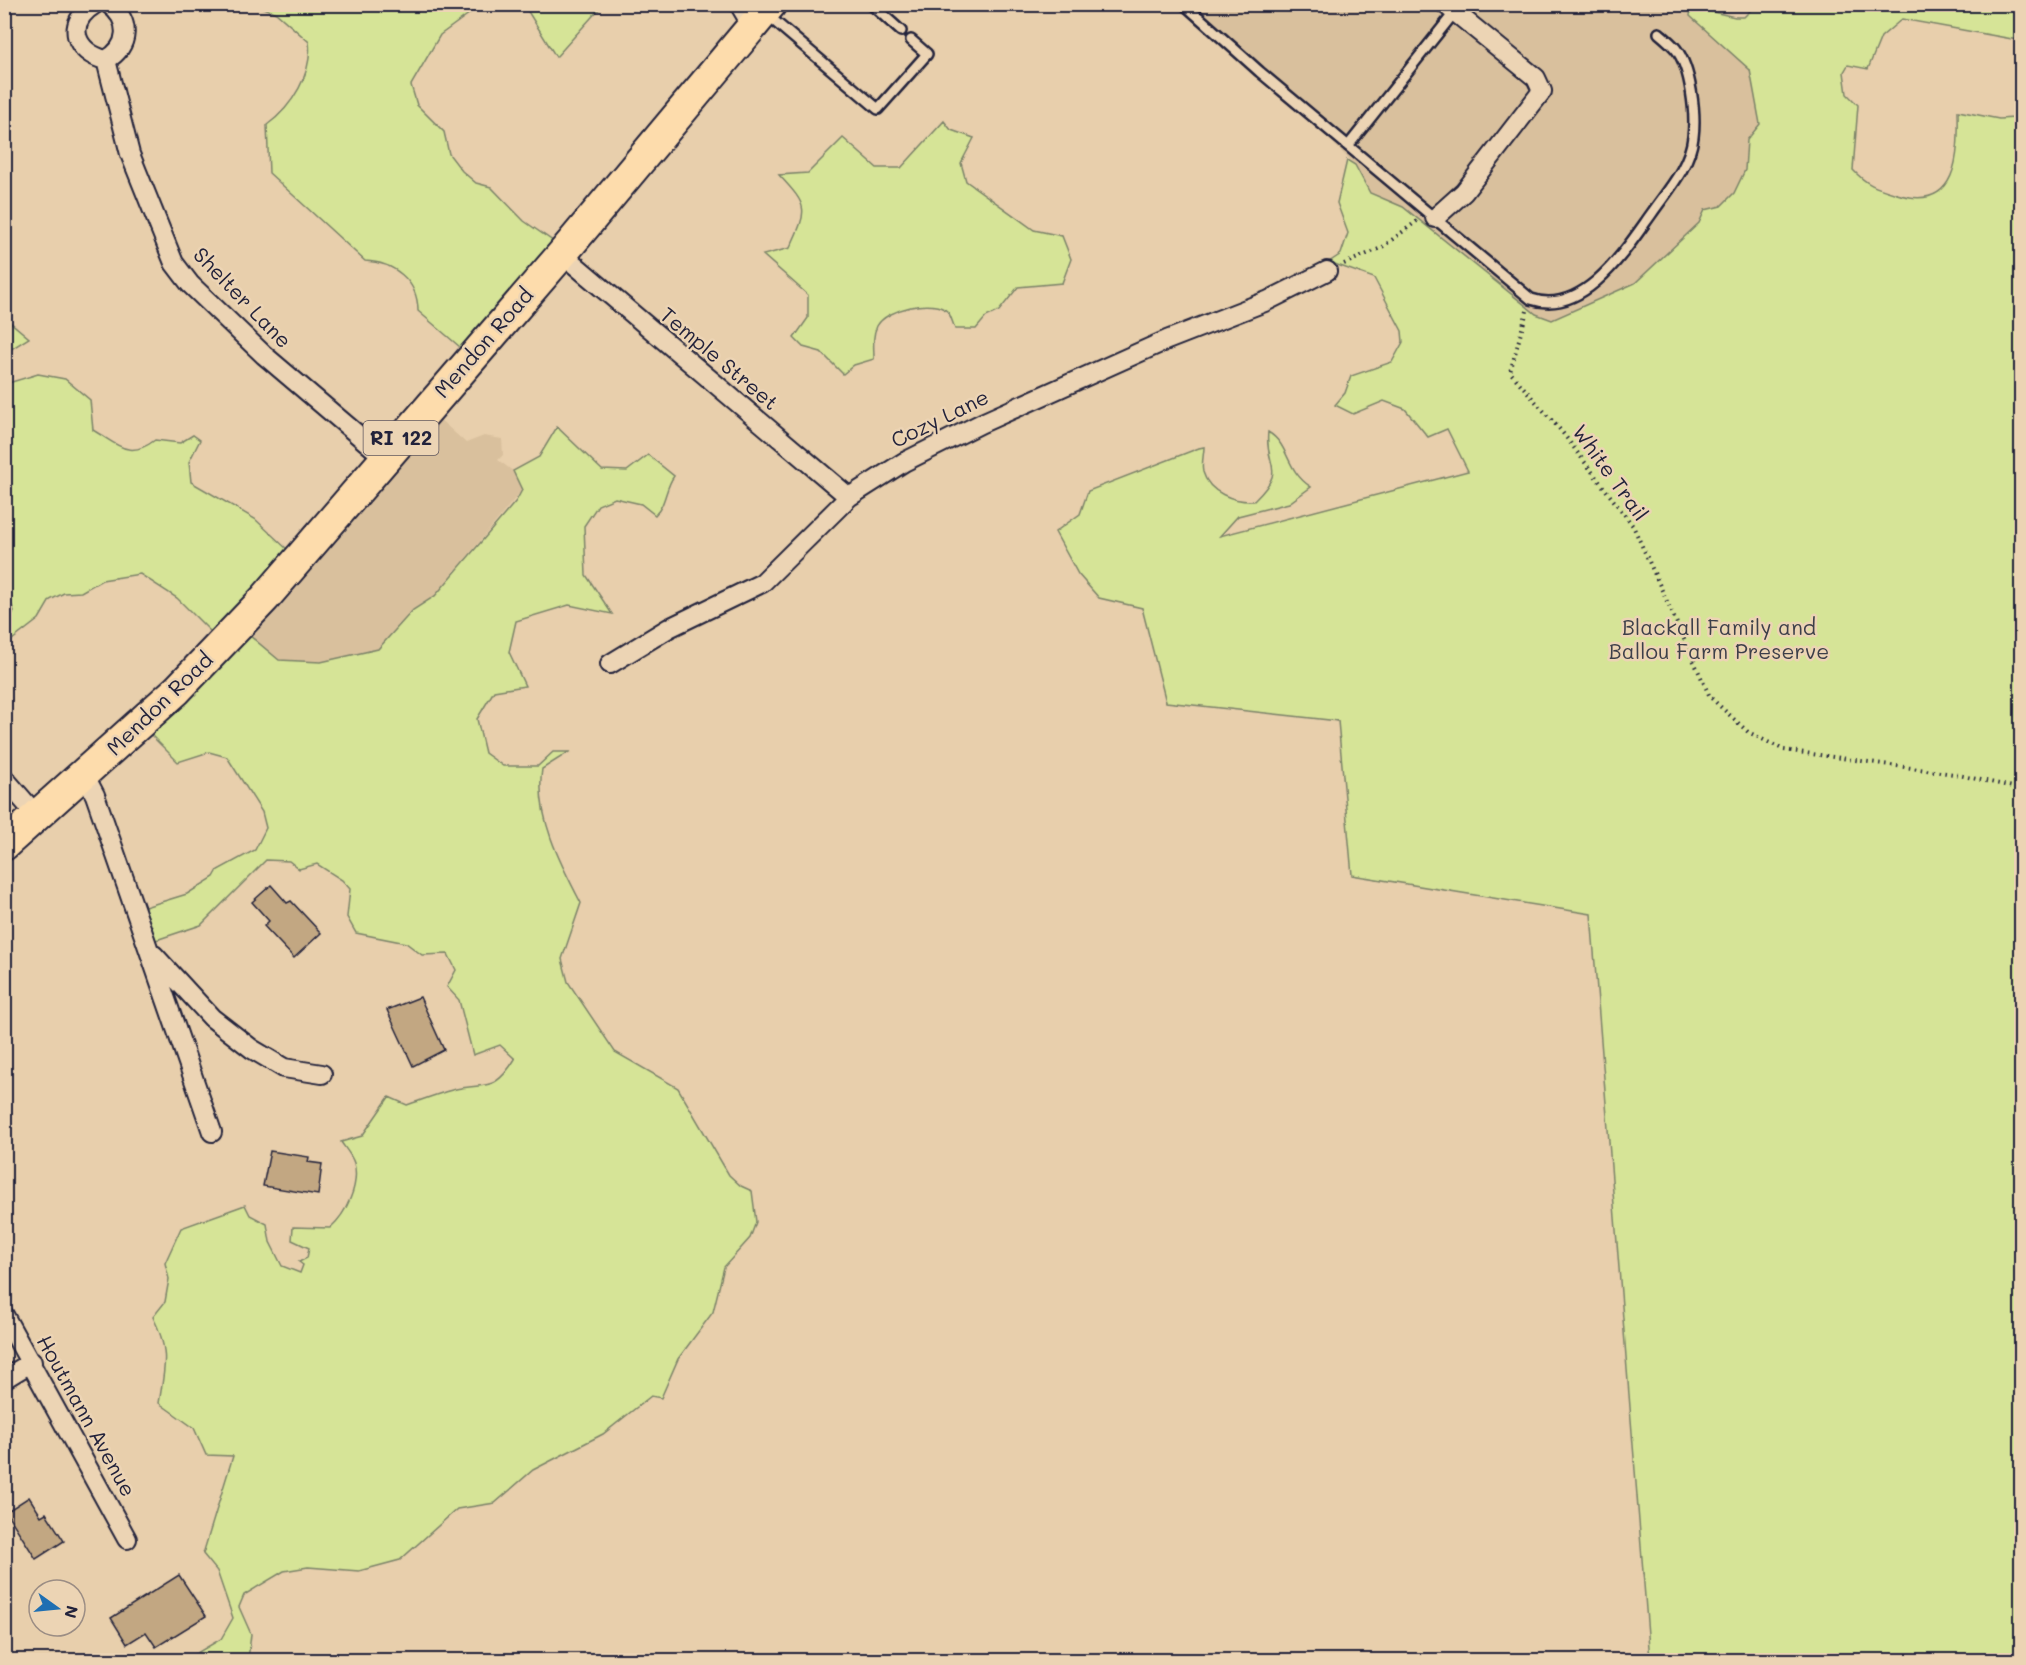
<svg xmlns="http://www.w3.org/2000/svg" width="2026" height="1665" font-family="Mali,sans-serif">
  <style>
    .built { fill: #d9c09d }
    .green { fill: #d6e497; stroke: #7c8369; stroke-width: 1.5 }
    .building { fill: #c2a782; stroke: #22223b; stroke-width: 1.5 }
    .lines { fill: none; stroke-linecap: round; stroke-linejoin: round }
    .service-casing { stroke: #22223b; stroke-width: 14 }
    .minor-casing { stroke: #22223b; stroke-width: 22 }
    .primary-casing { stroke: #22223b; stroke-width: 34 }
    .path { stroke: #22223b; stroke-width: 4; stroke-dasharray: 1.5 4.5; stroke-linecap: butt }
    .service { stroke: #ecd4b4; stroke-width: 9 }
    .minor { stroke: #ecd4b4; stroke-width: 18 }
    .primary { stroke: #fddcac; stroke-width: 30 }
    .labels { text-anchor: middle; stroke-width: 5; stroke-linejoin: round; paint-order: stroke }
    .shield { fill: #ecd4b4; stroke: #5f575f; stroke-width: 1.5 }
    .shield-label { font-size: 20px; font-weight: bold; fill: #22223b }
    .street-label { font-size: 21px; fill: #22223b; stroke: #ecd4b4 }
    .park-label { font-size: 21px; fill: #3d3f49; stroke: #ecd4b4 }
  </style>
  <rect width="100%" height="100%" fill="#e8cfac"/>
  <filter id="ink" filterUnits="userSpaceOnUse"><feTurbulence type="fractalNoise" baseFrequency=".0167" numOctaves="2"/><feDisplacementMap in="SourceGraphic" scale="12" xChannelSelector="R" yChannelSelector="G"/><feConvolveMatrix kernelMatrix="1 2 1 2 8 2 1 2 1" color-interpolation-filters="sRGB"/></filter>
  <g filter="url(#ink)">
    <!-- built -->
    <path class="built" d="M1184 5H1691L1690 16 1750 70 1760 124 1747 140 1745 170 1734 193 1721 206 1705 210 1699 223 1635 283 1552 320 1536 314 1403 207 1370 193 1355 165 1260 72Z
      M426 407 466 443 484 436 502 439 503 455 498 460 513 471 522 490 435 596 413 610 378 649 321 662 279 660 236 625Z"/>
    <!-- green -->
    <path class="green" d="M597 4 600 8 556 57 524 5Z
      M256 5H481L440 35 411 85 417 105 444 132 449 154 462 171 476 183 491 187 524 221 557 244 467 353 418 311C418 280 393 262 365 261L269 173 267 125C292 107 313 73 309 42L276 13Z
      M1756 5H2020L2018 40 1902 19 1881 37 1868 69 1848 65 1844 72 1847 94 1858 105 1853 170C1868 186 1877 188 1897 194 1958 213 1959 155 1958 111L1999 119 2014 118 2021 96V1660H1650L1591 914 1352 875 1338 721 1166 702 1142 608 1099 598 1078 574 1055 532 1080 514 1088 491 1199 448 1204 447C1204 454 1201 464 1203 472 1209 493 1234 502 1254 501 1289 467 1264 468 1268 432 1290 445 1285 470 1311 487L1289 503 1238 516 1220 536 1468 471 1447 429 1428 437 1405 409 1384 401 1353 414 1335 405 1345 393 1351 376 1392 362 1403 342 1402 331 1374 278 1329 262 1341 254 1348 233 1337 203 1347 160 1355 165 1370 193 1403 207 1536 314 1552 320 1635 283 1699 223 1705 210 1721 206 1734 193 1745 170 1747 140 1760 124 1750 70 1690 16 1691 7 1735 17H1744Z
      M944 121 951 130 974 138 961 163 966 181 1034 230 1062 236 1071 259 1062 283 1018 287 999 311 986 317 976 329H955C953 324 951 316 948 312 934 297 886 309 877 326 872 336 874 348 874 359L854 365 843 374 821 352 803 347 794 338 808 318V295L763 255 790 248C808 209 809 207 779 175L808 173 843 138 877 168H901Z
      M4 302 9 321 29 338 5 353Z
      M38 374 65 379 90 400 93 430C117 444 129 460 155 440L180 443 193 435 200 440 189 462 191 482 255 519 288 550 237 625 279 660 321 662 378 649 413 610 435 596 516 501 522 490 513 471 539 457 557 427 602 470 627 471 648 455 674 476C665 488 666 505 655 515L641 504 615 498 598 505 584 526 586 575 612 614 569 605 516 621 509 652 525 686 494 691 477 719 485 753 503 766H538L553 752H569L542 769C535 815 560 863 581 903L562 959 568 982 615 1052 678 1088 729 1175 741 1186 752 1191 756 1222 750 1238 724 1267 713 1312 678 1359 661 1398 651 1396 603 1434 533 1470 495 1503 457 1509 400 1560 359 1571 308 1567 284 1571 244 1595 239 1607 251 1634 248 1660H185L221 1639 233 1618 217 1571 203 1554 233 1456 206 1455 194 1428 159 1403C165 1367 170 1351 153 1317L165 1302 169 1279 165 1263 181 1228 245 1205 250 1215 267 1224 270 1242 282 1266 300 1273 303 1265 299 1262 307 1258 309 1248 292 1240 293 1227 330 1228C346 1214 360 1185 354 1163 352 1156 345 1148 341 1142L362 1136 389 1097 407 1105C422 1100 437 1094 452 1090 485 1081 493 1095 515 1059L500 1045 473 1055 459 1000 447 987 456 970 448 954 422 955 406 943 356 933 347 917 350 889 342 880 317 864 299 869 289 861 266 860 201 925 144 944 135 910 187 894 214 877 218 870 255 850 266 828 262 812 227 757 209 752 178 762 139 723 218 639 177 598 140 574 102 580 81 592 64 593 50 600 39 619 8 643 5 640V630L14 611 4 585 5 384Z"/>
    <!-- building -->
    <path class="building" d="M271 885 287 903 291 901 321 933 294 958 264 926 269 921 252 902Z
      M420 997 444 1050 413 1066 387 1010Z
      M270 1151 309 1157 308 1162 322 1164 318 1195 263 1186Z
      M29 1497 41 1516 46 1513 64 1541 36 1559 6 1512Z
      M179 1575 206 1616 156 1647 146 1632 127 1644 111 1618Z"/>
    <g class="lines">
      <defs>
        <path id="service" d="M871 4 901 31
          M1184 4 1260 72 1531 299C1584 317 1626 249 1652 213 1668 190 1690 166 1693 137 1696 114 1691 68 1676 49 1671 43 1665 38 1659 33
          M766 14 878 109 927 54 911 40
          M1348 146 1454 13"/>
        <path id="minor" d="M95 4C64 23 75 53 106 60 130 47 131 20 109 4
          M739 4 752 26
          M106 60 130 154 174 263 190 284 264 355 384 457
          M1435 218 1464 192 1542 91 1536 78 1445 4
          M562 254 849 497
          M610 664 669 628 762 583 849 497 904 462 982 423 1167 340 1267 301 1327 271
          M85 776 95 795 212 1132
          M4 778 37 816
          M154 955 212 1018 252 1049 284 1068 322 1074
          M4 1315 127 1539
          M4 1379 32 1362"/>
        <path id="primary" d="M4 845 177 690 265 598 562 254 771 4"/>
      </defs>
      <!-- service casing -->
      <use href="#service" class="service-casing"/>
      <!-- minor casing -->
      <use href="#minor" class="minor-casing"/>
      <!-- primary casing -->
      <use href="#primary" class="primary-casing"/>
      <!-- path -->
      <path class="path" d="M1344 264 1381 248 1417 221
        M1527 311 1510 372 1562 432 1633 526 1710 697 1748 732 1784 750 1954 774 2022 789"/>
      <!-- service -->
      <use href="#service" class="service"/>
      <!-- minor -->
      <use href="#minor" class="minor"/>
      <!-- primary -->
      <use href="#primary" class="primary"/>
    </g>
  </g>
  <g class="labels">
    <!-- shield labels -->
    <rect class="shield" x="363.5" y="421" width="75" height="34" rx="4.5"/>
    <g class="shield-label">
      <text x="401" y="445">RI 122</text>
    </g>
    <!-- street labels -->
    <g class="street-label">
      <text transform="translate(242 298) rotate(46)" y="7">Shelter Lane</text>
      <text transform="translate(484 343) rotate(-49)" y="7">Mendon Road</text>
      <text transform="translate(719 359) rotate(40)" y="7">Temple Street</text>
      <text transform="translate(940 419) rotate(-26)" y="7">Cozy Lane</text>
      <text transform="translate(1610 473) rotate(54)" y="7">White Trail</text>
      <text transform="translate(160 704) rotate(-44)" y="7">Mendon Road</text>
      <text transform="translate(86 1416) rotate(61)" y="7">Houtmann Avenue</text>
    </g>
    <!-- park labels -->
    <g class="park-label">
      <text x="1719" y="635">Blackall Family and<tspan x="1719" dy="24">Ballou Farm Preserve</tspan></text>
    </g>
  </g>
  <!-- margin -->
  <rect width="2026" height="1665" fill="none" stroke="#ecd4b4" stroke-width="24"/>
  <rect x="12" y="12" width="2002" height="1641" fill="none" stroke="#22223b" stroke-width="2" filter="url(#ink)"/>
  <!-- north arrow -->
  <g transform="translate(57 1608) rotate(105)"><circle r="28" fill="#ecd4b4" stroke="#9b8d84" stroke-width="1.5"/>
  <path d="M0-4.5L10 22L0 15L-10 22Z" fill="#1f6fb2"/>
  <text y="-9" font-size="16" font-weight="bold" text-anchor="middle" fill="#22223b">N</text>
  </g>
</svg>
